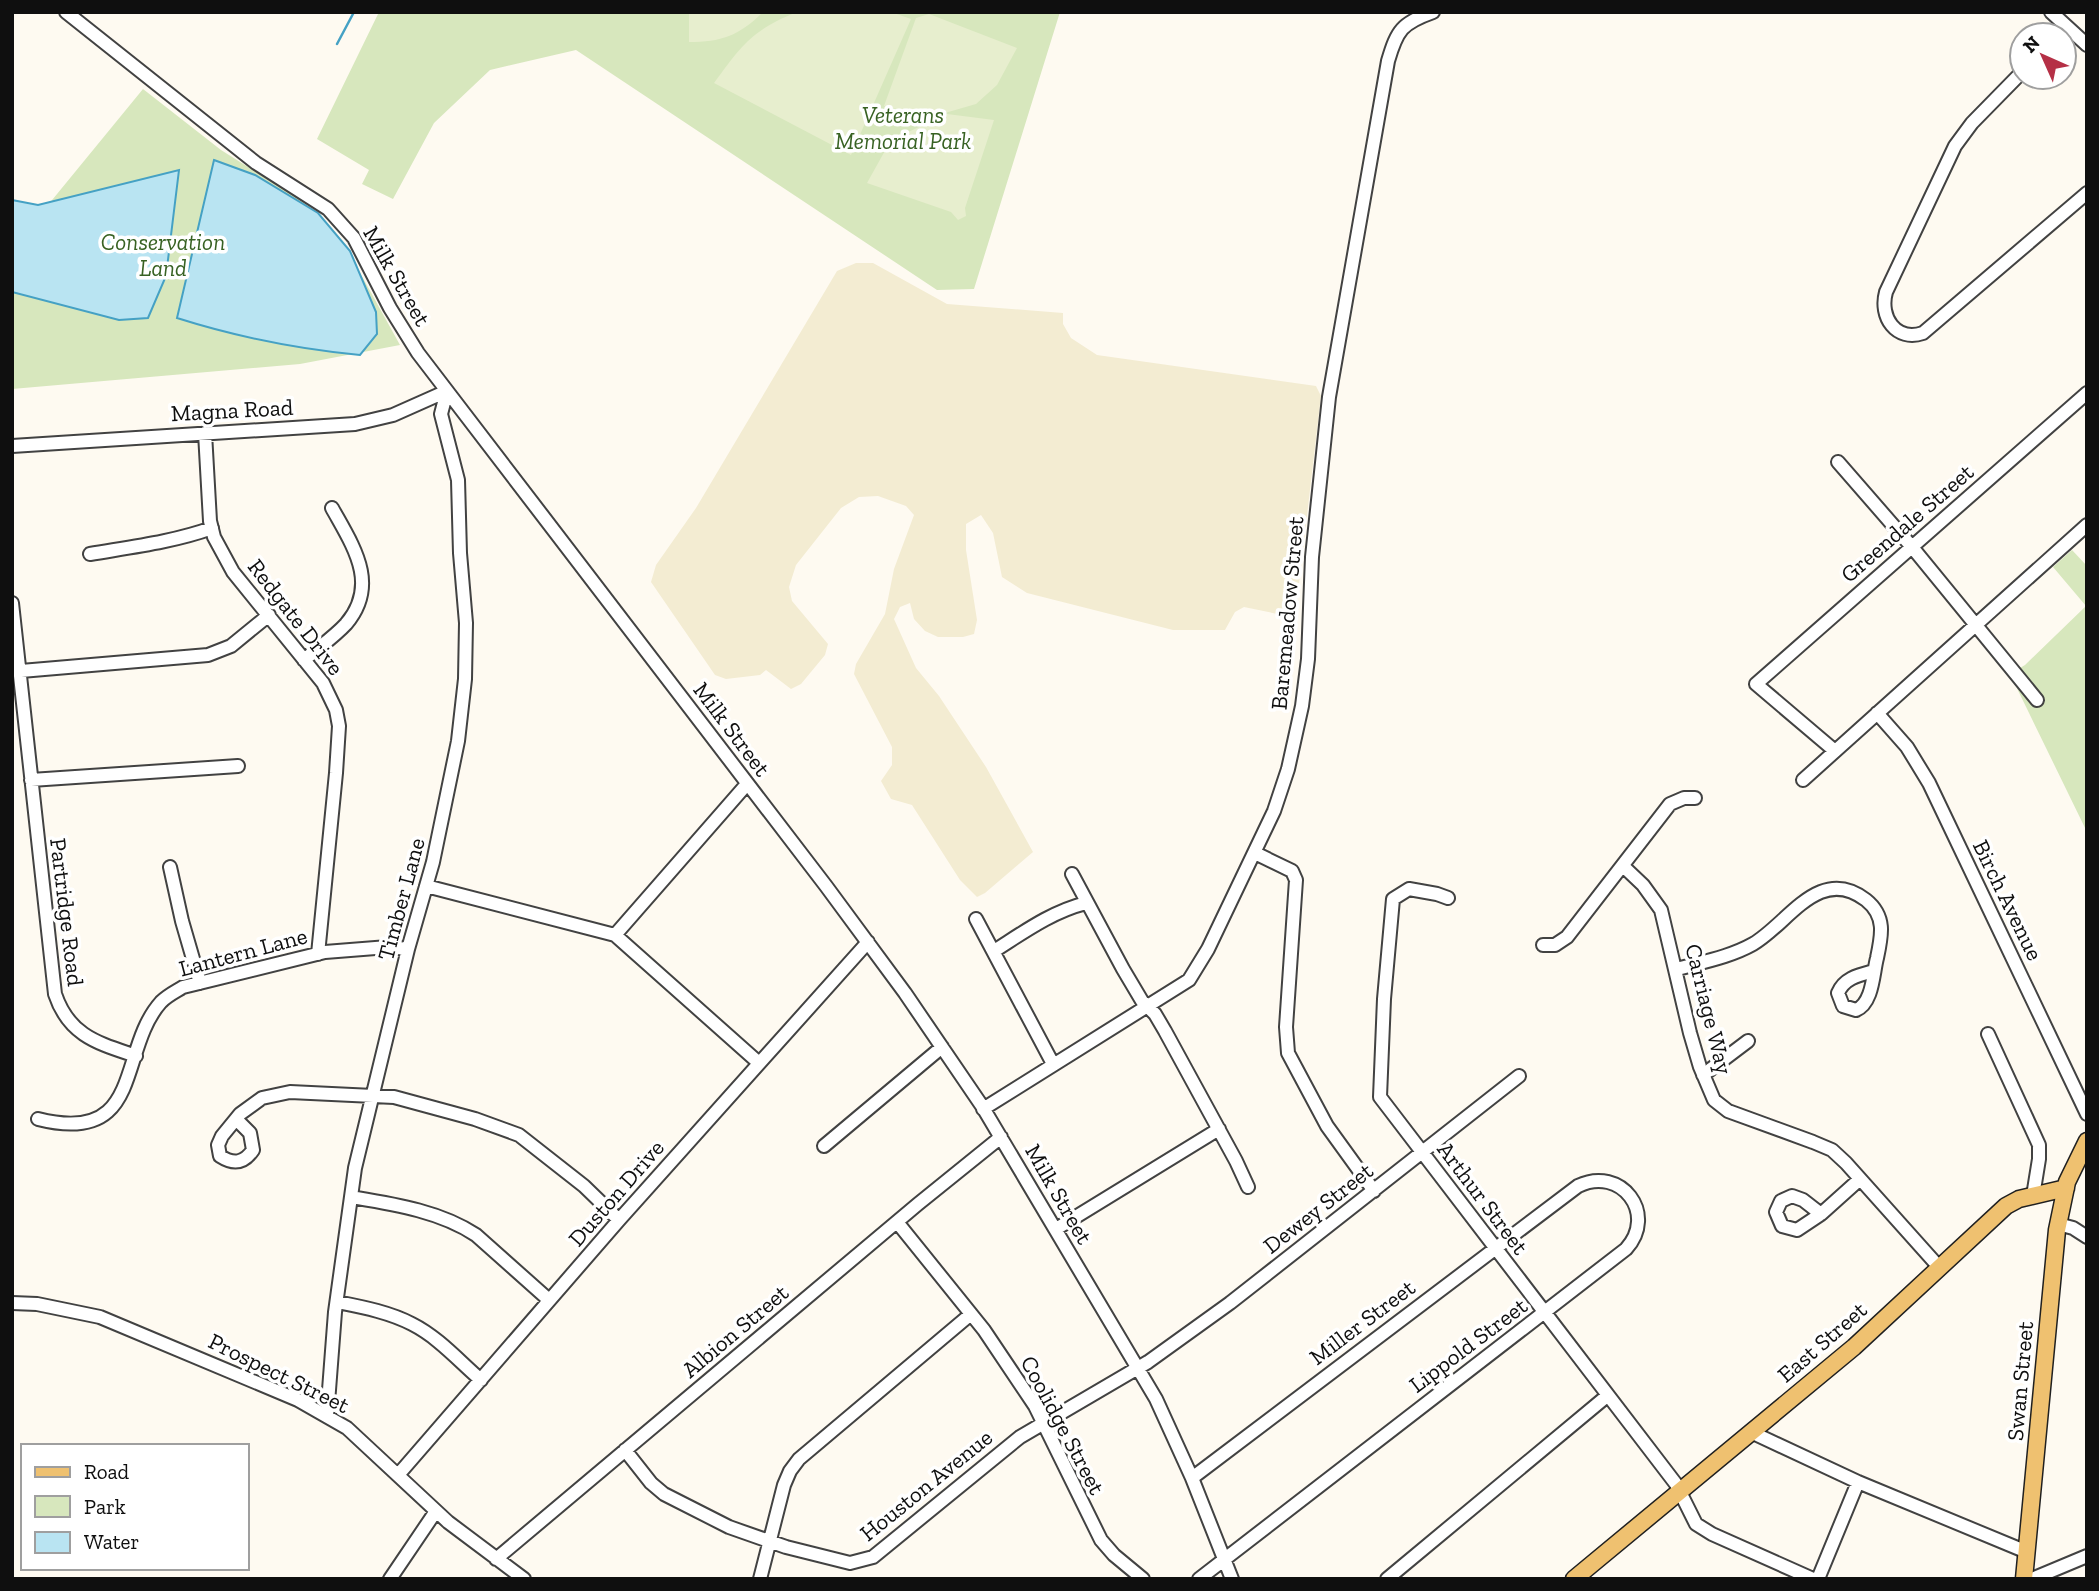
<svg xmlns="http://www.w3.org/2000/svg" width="2099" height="1591" font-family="'Zilla Slab',serif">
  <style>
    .farmland { fill: #f3ecd2 }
    .green { fill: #d7e7bd }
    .pitch { fill: #e7eece }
    .water { fill: #b9e4f2; stroke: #45a1c4; stroke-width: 2 }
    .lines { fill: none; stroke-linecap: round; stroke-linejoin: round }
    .stream { stroke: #45a1c4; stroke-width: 2.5 }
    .minor-casing { stroke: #424242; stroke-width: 16 }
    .major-casing { stroke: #202020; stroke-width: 19 }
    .minor { stroke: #fff; stroke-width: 12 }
    .major { stroke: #efc170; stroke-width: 16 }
    .labels { text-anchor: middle; stroke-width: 7; stroke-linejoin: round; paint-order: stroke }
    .park-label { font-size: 23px; font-style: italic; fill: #386223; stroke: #fff }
    .street-label { font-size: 23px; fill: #0f0f0f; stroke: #fff }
  </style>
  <rect width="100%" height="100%" fill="#fefaf1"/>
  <!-- farmland -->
  <path class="farmland" d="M856 263H873L947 304 1063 313V324L1071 338 1097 355 1316 386 1321 396 1296 609 1292 617 1244 607 1235 612 1225 630H1173L1027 593 1002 577 993 533 981 515 966 524V550L977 620 974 634 963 637H938L925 631 914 619 910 603 900 607 894 619 916 668 939 696 986 767 1033 852 985 893 977 897 960 880 912 805 891 799 881 781 892 765V747L854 674 856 664 885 614 894 569 914 515 906 506 878 496 859 497 841 508 796 565 789 587 792 601 828 644 825 655 801 684 791 689 766 670 760 675 726 679 715 675 651 582 656 565 696 508 837 271Z"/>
  <!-- green -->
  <path class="green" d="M379 12H1060L974 289 937 290 576 50 490 70 434 123 393 199 362 184 369 170 317 139Z
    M143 89 221 150 299 199 318 214 343 242 400 345 300 364 12 389V203L48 205Z
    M2072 550 2087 566V832L2010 674 2025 665 2086 606 2053 567Z"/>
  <!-- pitch -->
  <path class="pitch" d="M689 12H763C739 36 721 42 689 42Z
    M797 12H891L911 19 851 155 714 83C742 45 752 30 797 12Z
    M929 14 1017 48 997 85 976 104 931 117 884 106 916 18Z
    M947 114 994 120 965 208 966 216 958 220 951 212 867 183 891 140Z"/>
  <!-- water -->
  <path class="water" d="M214 160 255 175 318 213 350 251 376 312 377 334 360 355C297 349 237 337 177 318Z
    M179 170 166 276 148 318 119 320 12 292V200L38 205Z"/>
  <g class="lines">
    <!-- stream -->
    <path class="stream" d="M337 44 354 12"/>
    <defs>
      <path id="minor" d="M66 12 256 163 328 209 354 238 390 308 418 353 826 886 905 993 982 1106 1156 1399 1192 1478 1232 1579
        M2051 12 2087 45
        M2022 72 1972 123 1955 146 1886 292C1879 317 1896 342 1923 333L2087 193
        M205 433 210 521 214 537 233 572 323 683 336 710 339 726 336 773 318 954
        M12 446 355 424 393 415 447 391
        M1838 462 1912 547 2037 700
        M90 554C131 547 173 542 212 528
        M12 603 55 994C69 1036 98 1043 136 1056
        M304 660C318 648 334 637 346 624 380 584 353 546 332 508
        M21 671 208 655 231 646 269 615
        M1877 713 1907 747 1929 783 2087 1114
        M1835 751 1756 684 2087 393
        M31 780 238 766
        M1803 780 2087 525
        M1255 853 1292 871 1296 880 1286 1027 1288 1053 1327 1126 1374 1191
        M1623 866 1643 885 1661 910 1690 1033 1700 1067 1714 1100 1728 1111 1813 1142 1832 1150 1846 1163 1939 1267
        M170 867 182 921 200 983
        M1072 874 1123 969 1142 1001 1155 1014 1165 1031 1236 1161 1248 1187
        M426 886 615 935 759 1063
        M1448 898 1437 894 1409 889 1393 899 1384 999 1380 1097 1676 1484 1696 1524 1712 1534 1813 1579
        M976 919 1053 1064
        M615 935 747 784
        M1543 945H1555L1567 937 1670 804 1684 798H1695
        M994 951C1024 932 1051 912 1086 903
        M1677 969C1702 962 1730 957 1753 944 1788 924 1819 864 1866 900 1886 916 1882 935 1877 958 1873 973 1873 1003 1856 1010L1843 1006 1838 993C1844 978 1859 975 1874 971
        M1988 1034 2039 1145V1159L2033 1196
        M1703 1075 1748 1041
        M983 1109 1189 980 1208 949 1274 811 1288 769 1302 706 1308 659 1312 557 1329 397 1388 61C1397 30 1402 23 1433 12
        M38 1119C145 1146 117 1051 161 1002 168 995 175 992 183 987L325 952 388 947 408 949
        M236 1119 250 1133 253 1150C244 1163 234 1165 220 1156L218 1145 222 1136 240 1114 262 1098 290 1092 394 1097 475 1119 519 1135 584 1186 619 1220
        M824 1146 942 1047
        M351 1197C393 1204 440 1211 476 1235L549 1300
        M1821 1214 1803 1200 1792 1196 1781 1201 1776 1212 1782 1226 1797 1230 1821 1214 1860 1179
        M897 1222 984 1330 1035 1406 1101 1540 1114 1555 1143 1579
        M2058 1224 2073 1228 2087 1237
        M1056 1229 1219 1129
        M337 1302C362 1307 389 1312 412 1324 438 1337 459 1361 481 1380
        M12 1303 37 1304 100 1317 298 1400 347 1428 448 1522 524 1579
        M327 1416 335 1312 355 1168 408 949 433 862 458 741 465 679 466 623 460 553 458 480 441 414 447 391
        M1751 1432 1858 1482 2027 1552
        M625 1450 651 1483 664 1494 729 1527 786 1547 850 1563 873 1557 1020 1437 1148 1362 1230 1303 1519 1076
        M398 1475 619 1220 868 942
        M1192 1478 1578 1186C1621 1165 1658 1214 1626 1249L1199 1579
        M496 1559 918 1204 1001 1137
        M390 1579 436 1511
        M760 1579 784 1485 790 1471 799 1459 971 1314
        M1387 1579 1607 1396
        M1818 1579 1858 1482
        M2032 1579 2087 1556"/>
      <path id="major" d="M1574 1579 1854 1347 2006 1206 2019 1199 2066 1188
        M2024 1579 2057 1230 2067 1182 2087 1141"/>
    </defs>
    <!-- minor casing -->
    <use href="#minor" class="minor-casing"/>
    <!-- major casing -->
    <use href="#major" class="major-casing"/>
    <!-- minor -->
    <use href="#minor" class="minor"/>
    <!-- major -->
    <use href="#major" class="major"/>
  </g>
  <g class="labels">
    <!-- park labels -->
    <g class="park-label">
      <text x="903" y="123">Veterans<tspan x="903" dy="26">Memorial Park</tspan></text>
      <text x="163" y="250">Conservation<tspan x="163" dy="26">Land</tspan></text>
    </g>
    <!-- street labels -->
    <g class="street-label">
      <text transform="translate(397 276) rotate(60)" y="8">Milk Street</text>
      <text transform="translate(232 410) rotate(-3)" y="8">Magna Road</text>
      <text transform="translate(1907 523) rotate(-41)" y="8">Greendale Street</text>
      <text transform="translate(1287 613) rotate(-85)" y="8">Baremeadow Street</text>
      <text transform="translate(296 617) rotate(52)" y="8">Redgate Drive</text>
      <text transform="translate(732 729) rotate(53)" y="8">Milk Street</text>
      <text transform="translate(401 899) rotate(-75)" y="8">Timber Lane</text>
      <text transform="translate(2008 900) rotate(64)" y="8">Birch Avenue</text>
      <text transform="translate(67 912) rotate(83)" y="8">Partridge Road</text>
      <text transform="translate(243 952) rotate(-15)" y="8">Lantern Lane</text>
      <text transform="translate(1709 1009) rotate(76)" y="8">Carriage Way</text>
      <text transform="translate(616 1193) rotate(-49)" y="8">Duston Drive</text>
      <text transform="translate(1059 1194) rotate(60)" y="8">Milk Street</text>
      <text transform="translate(1483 1198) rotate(53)" y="8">Arthur Street</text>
      <text transform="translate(1318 1208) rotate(-38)" y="8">Dewey Street</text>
      <text transform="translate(1362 1322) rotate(-37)" y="8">Miller Street</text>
      <text transform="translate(735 1331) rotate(-40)" y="8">Albion Street</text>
      <text transform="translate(1822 1342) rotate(-41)" y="8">East Street</text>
      <text transform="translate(1468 1345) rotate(-37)" y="8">Lippold Street</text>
      <text transform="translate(279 1373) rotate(26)" y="8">Prospect Street</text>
      <text transform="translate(2020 1381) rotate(-85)" y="8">Swan Street</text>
      <text transform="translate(1063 1425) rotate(62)" y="8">Coolidge Street</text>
      <text transform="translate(926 1485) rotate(-39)" y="8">Houston Avenue</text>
    </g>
  </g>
  <!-- border -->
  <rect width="2099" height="1591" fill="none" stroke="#0f0f0f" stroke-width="28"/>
  <!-- legend -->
  <rect x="21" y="1444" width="228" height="126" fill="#ffffff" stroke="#9f9f9f" stroke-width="2"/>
  <rect x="35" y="1467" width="35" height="10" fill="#efc170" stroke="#9f9f9f" stroke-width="2"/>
  <text x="84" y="1479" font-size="21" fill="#0f0f0f">Road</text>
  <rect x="35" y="1496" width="35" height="21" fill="#d7e7bd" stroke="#9f9f9f" stroke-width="2"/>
  <text x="84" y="1514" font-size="21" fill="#0f0f0f">Park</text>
  <rect x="35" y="1532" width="35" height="21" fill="#b9e4f2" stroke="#9f9f9f" stroke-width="2"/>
  <text x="84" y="1549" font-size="21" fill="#0f0f0f">Water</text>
  <!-- north arrow -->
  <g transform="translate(2043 56) rotate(315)"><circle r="33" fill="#ffffff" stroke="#9f9f9f" stroke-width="2"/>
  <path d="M0-5L12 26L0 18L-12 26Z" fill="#b53046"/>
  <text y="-10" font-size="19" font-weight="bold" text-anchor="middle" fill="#0f0f0f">N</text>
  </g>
</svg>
